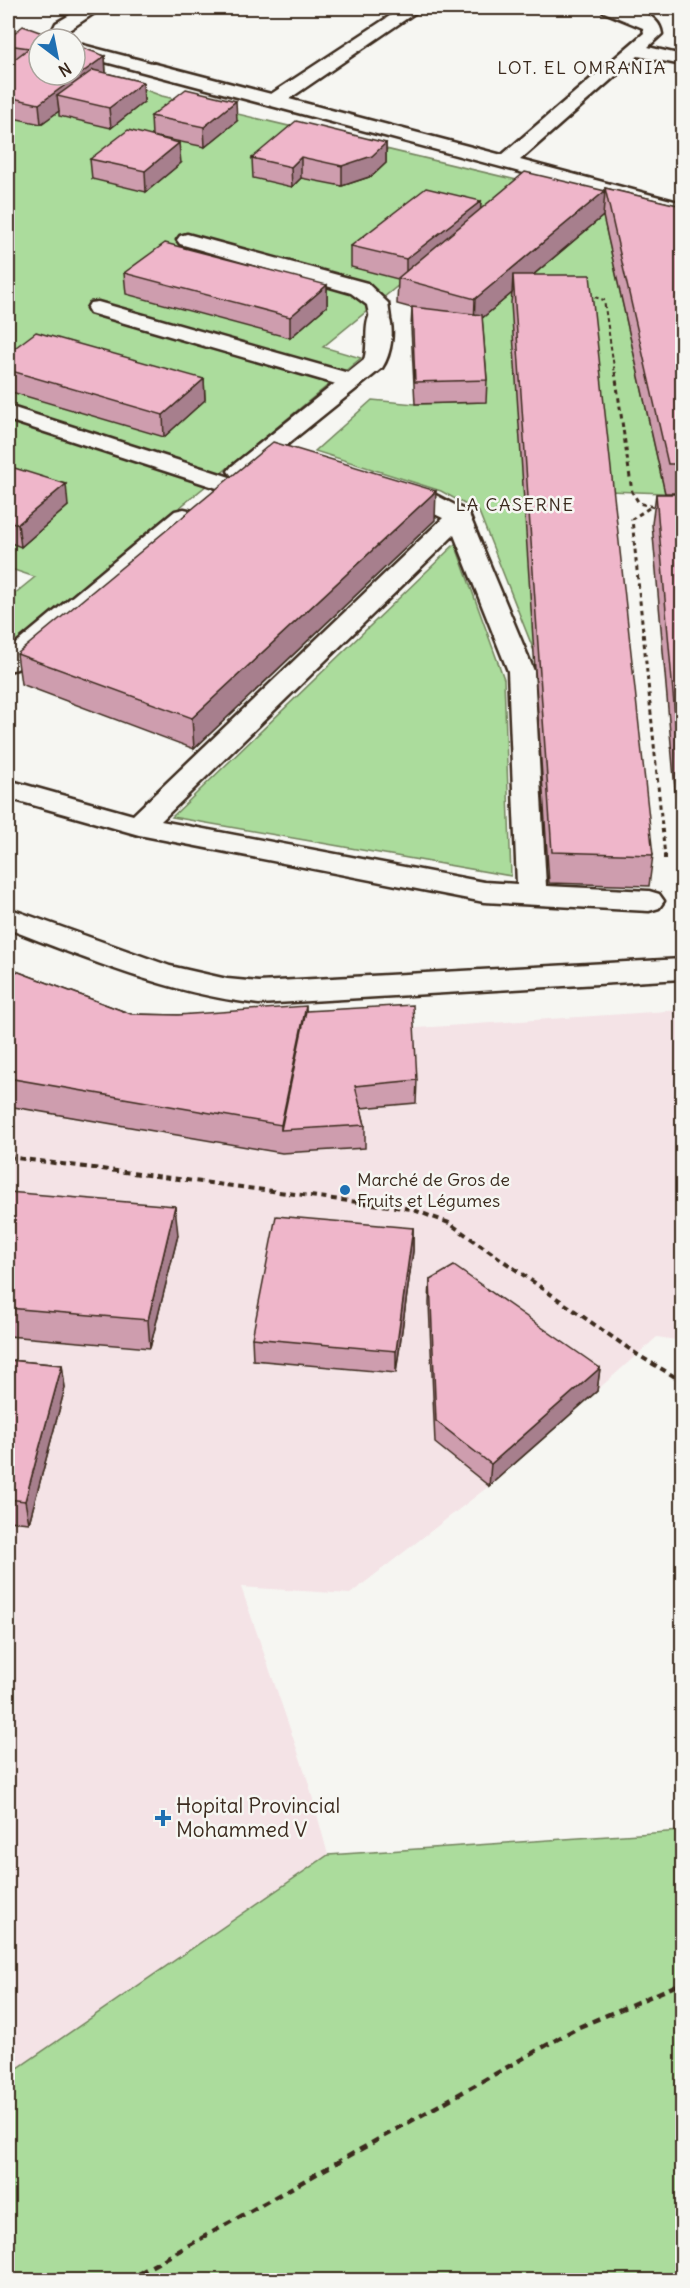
<svg xmlns="http://www.w3.org/2000/svg" width="690" height="2288" font-family="Delius,sans-serif">
  <style>
    .built { fill: #f4e3e6 }
    .green { fill: #abdc9c; stroke: #73835d; stroke-width: 1.5 }
    .lines { fill: none; stroke-linecap: round; stroke-linejoin: round }
    .service-casing { stroke: #3b2a1e; stroke-width: 5 }
    .minor-casing { stroke: #3b2a1e; stroke-width: 5 }
    .tertiary-casing { stroke: #3b2a1e; stroke-width: 5 }
    .path-far3 { stroke: #3b2a1e; stroke-width: 2; stroke-dasharray: 4 3; stroke-linecap: butt }
    .path-far2 { stroke: #3b2a1e; stroke-width: 3; stroke-dasharray: 4.5 4; stroke-linecap: butt }
    .path-far1 { stroke: #3b2a1e; stroke-width: 4; stroke-dasharray: 6 4.5; stroke-linecap: butt }
    .path { stroke: #3b2a1e; stroke-width: 4.5; stroke-dasharray: 8 6; stroke-linecap: butt }
    .service { fill: #f6f6f2; fill-rule: evenodd }
    .minor { fill: #f6f6f2; fill-rule: evenodd }
    .tertiary { fill: #f6f6f2; fill-rule: evenodd }
    .wall { fill: #ce9dae; stroke: #3b2a1e; stroke-width: 1.5 }
    .shaded-wall { fill: #a77f8d; stroke: #3b2a1e; stroke-width: 1.5 }
    .building { fill: #efb6ca; stroke: #3b2a1e; stroke-width: 1.5 }
    .poi-dot { fill: #1f6fb2; stroke: #f6f6f2; stroke-width: 2 }
    .labels { text-anchor: middle; stroke-width: 5; stroke-linejoin: round; paint-order: stroke }
    .far-quarter-label { font-size: 18px; letter-spacing: 1.5px; fill: #3b2a1e; stroke: #f6f6f2 }
    .poi-label { font-size: 18px; fill: #3b2a1e; stroke: #f6f6f2; text-anchor: start }
    .near-poi-label { font-size: 21px; fill: #3b2a1e; stroke: #f6f6f2; text-anchor: start }
  </style>
  <rect width="100%" height="100%" fill="#f6f6f2"/>
  <filter id="ink" filterUnits="userSpaceOnUse"><feTurbulence type="fractalNoise" baseFrequency=".0167" numOctaves="2"/><feDisplacementMap in="SourceGraphic" scale="12" xChannelSelector="R" yChannelSelector="G"/><feConvolveMatrix kernelMatrix="1 2 1 2 8 2 1 2 1" color-interpolation-filters="sRGB"/></filter>
  <g filter="url(#ink)">
    <!-- built -->
    <path class="built" d="M8 995 180 1044 682 1010V1341L657 1337 489 1486 350 1594 241 1587 308 1781 328 1855 8 2075Z"/>
    <!-- green -->
    <path class="green" d="M8 39 39 75H75V64L162 96 525 182 323 347 361 358 8 649V599L35 577 8 568Z
      M603 216 665 493 608 491 534 651 479 512 441 491 315 451 372 400 415 404 485 402 474 325Z
      M455 544 504 679 511 876 172 817Z
      M682 1831V2280H8V2075L328 1855Z"/>
    <g class="lines">
      <defs>
        <path id="service" d="M187 234 367 283 388 303 390 318 387 323H371L367 305 351 293 180 244 177 240 180 236Z
          M98 302 359 376 362 381 359 386H343L90 313 87 308 90 303Z
          M8 406 233 478 237 483 233 488 225 490 217 488 8 420Z"/>
        <path id="minor" d="M82 8H102L69 30 65 37 67 39H48L56 23Z
          M402 8H422L289 99 502 155 644 33 643 28 604 12 601 8C621 6 659 9 662 34L648 47 682 55V65L638 56 520 160 682 203V215L75 54V43L271 94Z
          M379 311 387 313C396 327 391 355 382 368L248 476H232L228 471 232 466 364 360C369 346 363 325 371 313Z
          M395 482 430 492 468 512 534 671 546 886 649 891 659 894 664 901 659 908 649 911 484 902 139 835 8 798V780L133 815 443 518C433 513 386 493 383 489L386 484ZM454 535 508 671 517 884 484 882 161 821Z
          M184 509 193 511 196 516 193 521 17 669 8 671V650L175 511Z"/>
        <path id="tertiary" d="M8 908 170 966 227 979 259 982 682 959V979L259 1004C170 994 90 960 8 929Z"/>
      </defs>
      <!-- service casing -->
      <use href="#service" class="service-casing"/>
      <!-- minor casing -->
      <use href="#minor" class="minor-casing"/>
      <!-- tertiary casing -->
      <use href="#tertiary" class="tertiary-casing"/>
      <!-- path-far3 -->
      <path class="path-far3" d="M588 295 604 300 615 374"/>
      <!-- path-far2 -->
      <path class="path-far2" d="M615 372 632 492 639 503 658 508
        M649 508 632 519 665 857"/>
      <!-- path-far1 -->
      <path class="path-far1" d="M665 855V859
        M8 1157 411 1209 449 1223 638 1355 682 1381"/>
      <!-- path -->
      <path class="path" d="M127 2280 579 2027 682 1983"/>
      <!-- service -->
      <use href="#service" class="service"/>
      <!-- minor -->
      <use href="#minor" class="minor"/>
      <!-- tertiary -->
      <use href="#tertiary" class="tertiary"/>
    </g>
    <!-- wall -->
    <path class="wall" d="M8 38 105 56 106 73 143 82 144 102 111 128 59 116V111L41 124 8 117Z
      M151 116 237 121 205 147 152 136Z
      M386 143V163L372 176 342 186 301 178 292 187 253 178 252 158Z
      M90 159 181 163 146 192 92 179Z
      M605 188 682 206V493H665L603 216 533 275 653 855 649 886 549 883 511 303 512 293 482 318 487 380 486 402 415 404 411 328 412 308 397 304 398 279 351 267V246L481 201 480 210 605 191Z
      M124 273 327 285V306L290 338 126 294Z
      M8 353 204 379 205 400 164 437 8 391Z
      M8 466 68 506 21 547 8 542Z
      M656 494H682V859H681L652 524Z
      M435 520 194 749 21 684 17 654Z
      M8 968 131 1014 178 1015 306 1011 417 1080 416 1103 361 1108 365 1125V1148L282 1153 8 1106Z
      M8 1192 178 1235 150 1348 8 1336Z
      M413 1228V1251L396 1373 253 1360 252 1338Z
      M430 1280 600 1368 597 1391 489 1486 435 1443 429 1303Z
      M8 1360 62 1365 65 1388 29 1523 8 1521Z"/>
    <!-- shaded-wall -->
    <path class="shaded-wall" d="M105 56 106 75 57 96 59 111 41 124 39 104Z
      M143 82 144 102 111 128 109 108Z
      M236 101 237 121 205 147 204 127Z
      M179 143 181 163 146 192 145 171Z
      M386 143V163L372 176 342 186V166Z
      M301 157V178L292 187 291 167Z
      M605 191 603 216 514 291 513 275 512 293 474 325 475 299Z
      M481 201 480 221 406 280V259Z
      M327 285V306L290 338V317Z
      M204 379 205 400 164 437 163 415Z
      M66 484 68 506 21 547 18 524Z
      M436 491 435 520 194 749 192 718Z
      M306 1006 307 1035 281 1130V1125Z
      M175 1206 178 1235 150 1348 148 1320Z
      M413 1228V1251L396 1373V1351Z
      M62 1365 65 1388 29 1523 25 1501Z
      M600 1368 597 1391 489 1486 491 1464Z"/>
    <!-- building -->
    <path class="building" d="M23 26 59 39H39V75H75V45L105 56 39 104 8 97V64L29 48 8 45V38Z
      M93 70 143 82 109 108 57 96Z
      M186 89 236 101 204 127 151 116Z
      M296 121 386 143 372 156 342 166 301 157 291 167 252 158Z
      M128 130 179 143 145 171 90 159Z
      M525 172 605 191 475 299 398 278Z
      M426 188 481 201 406 259 351 246Z
      M605 188 682 206V464H668Z
      M165 243 327 285 290 317 124 273Z
      M513 275H590L653 855 552 852Z
      M412 307 482 315 487 380 415 382Z
      M36 332 204 379 163 415 8 370V353Z
      M273 442 436 491 192 718 17 654Z
      M8 466 66 484 18 524 8 521Z
      M656 494H682V798Z
      M8 968 131 1014 178 1015 306 1006 281 1125 8 1078Z
      M413 1005 417 1080 355 1086 365 1125 281 1130 306 1011Z
      M8 1192 175 1206 148 1320 8 1308Z
      M276 1216 413 1228 396 1351 252 1338Z
      M454 1266 600 1368 491 1464 436 1421 430 1280Z
      M8 1360 62 1365 25 1501 8 1499Z"/>
  </g>
  <!-- markers -->
  <g class="poi-dot">
    <circle cx="345" cy="1190" r="6"/>
    <path d="M160 1809h6v6h6v6h-6v6h-6v-6h-6v-6h6z"/>
  </g>
  <g class="labels">
    <!-- far-quarter labels -->
    <g class="far-quarter-label">
      <text x="582" y="74">LOT. EL OMRANIA</text>
      <text x="515" y="511">LA CASERNE</text>
    </g>
    <!-- poi labels -->
    <g class="poi-label">
      <text x="357" y="1186">Marché de Gros de<tspan x="357" dy="21">Fruits et Légumes</tspan></text>
    </g>
    <!-- near-poi labels -->
    <g class="near-poi-label">
      <text x="176" y="1813">Hopital Provincial<tspan x="176" dy="24">Mohammed V</tspan></text>
    </g>
  </g>
  <!-- margin -->
  <rect width="690" height="2288" fill="none" stroke="#f6f6f2" stroke-width="30"/>
  <rect x="15" y="15" width="660" height="2258" fill="none" stroke="#3b2a1e" stroke-width="2" filter="url(#ink)"/>
  <!-- north arrow -->
  <g transform="translate(57 57) rotate(148)"><circle r="28" fill="#f6f6f2" stroke="#aba49d" stroke-width="1.5"/>
  <path d="M0-4.5L10 22L0 15L-10 22Z" fill="#1f6fb2"/>
  <text y="-9" font-size="16" font-weight="bold" text-anchor="middle" fill="#3b2a1e">N</text>
  </g>
</svg>
